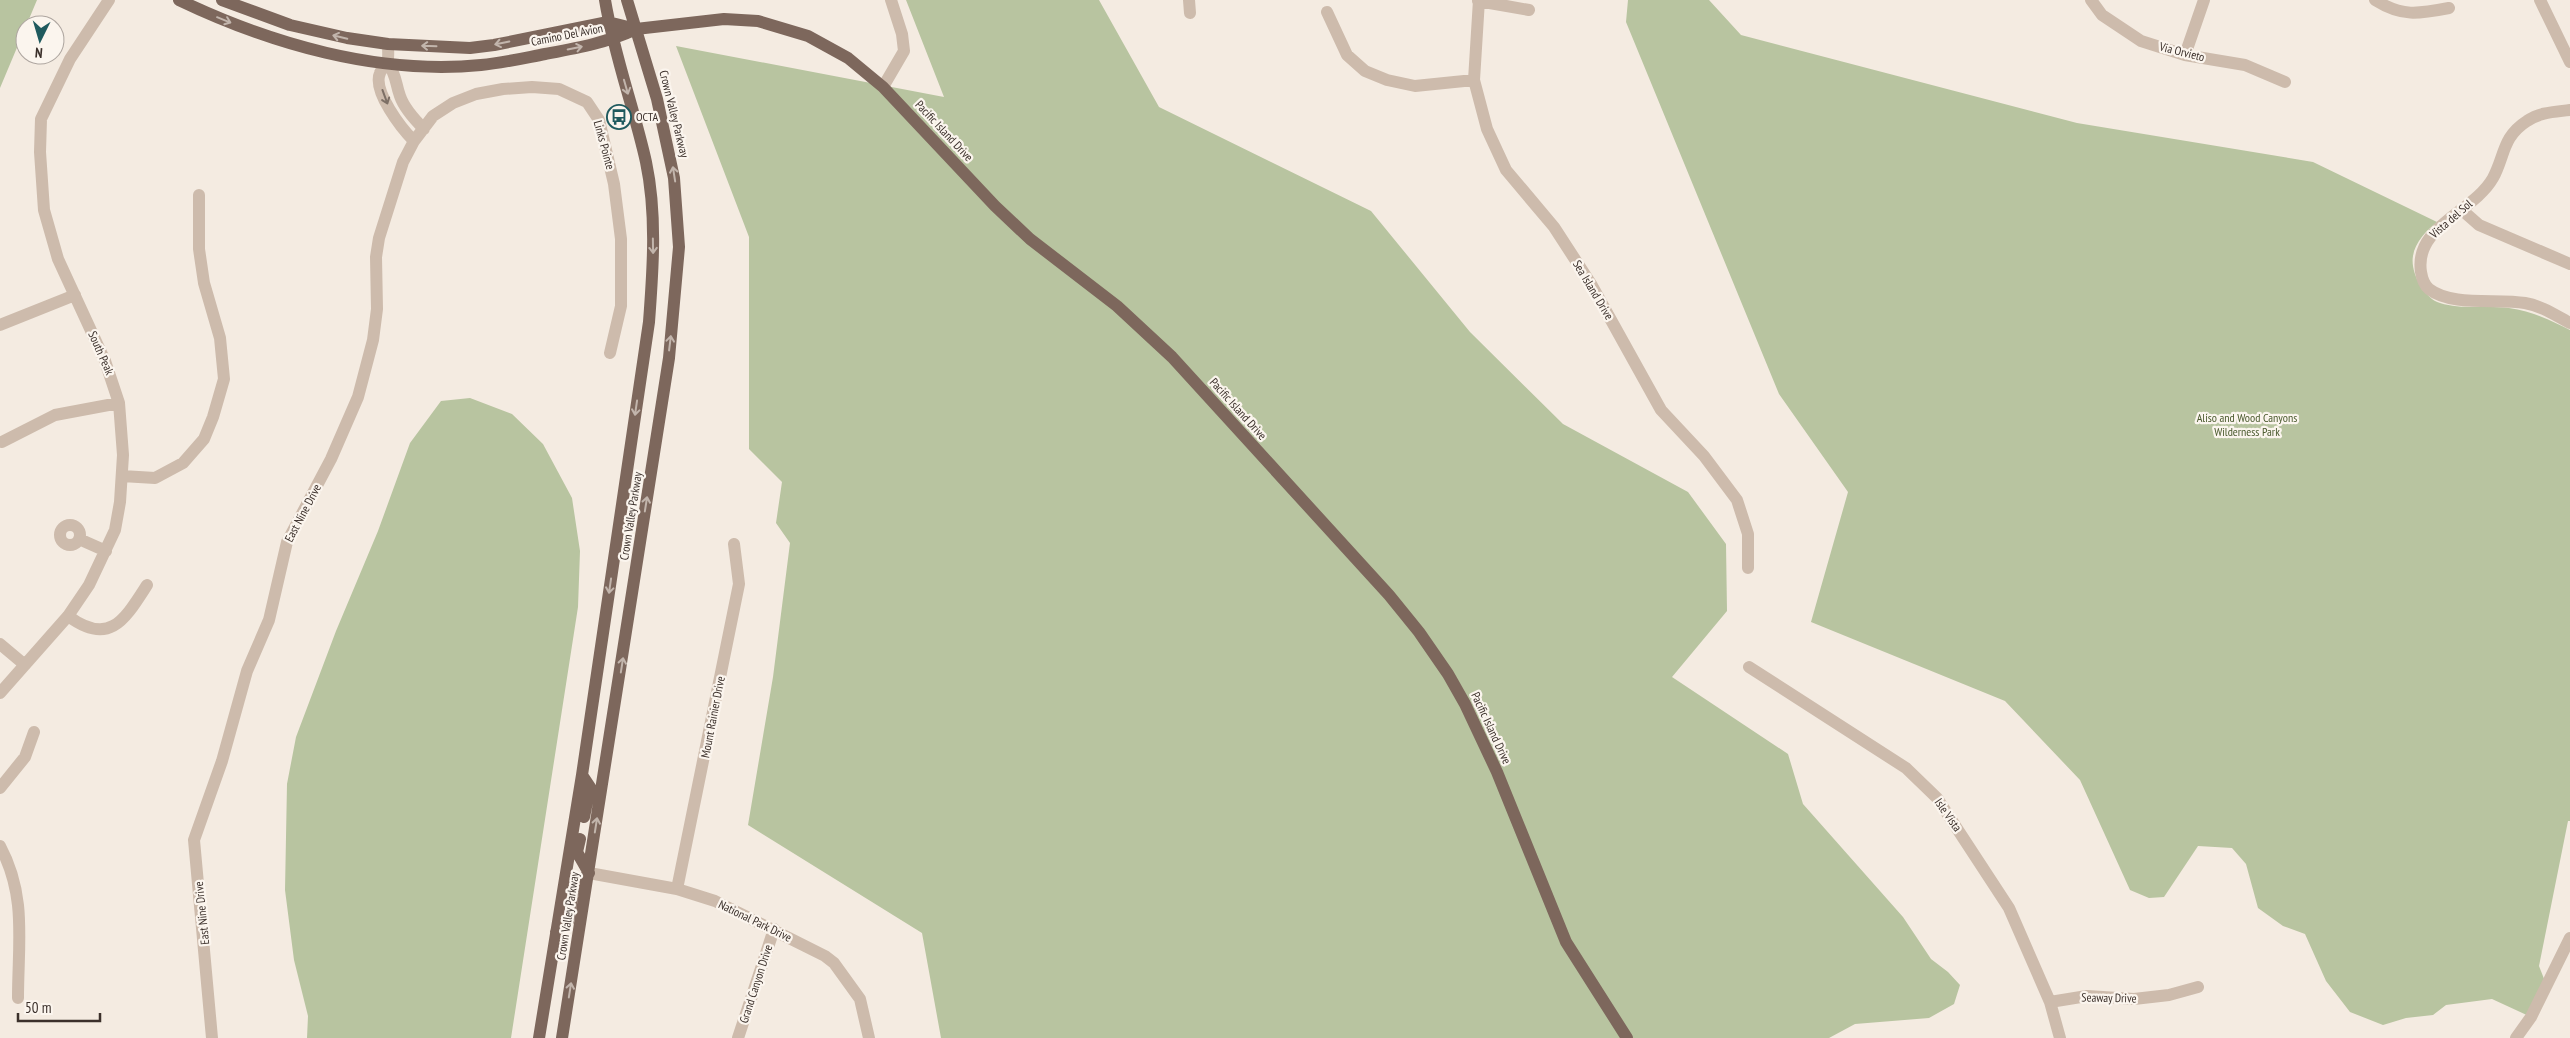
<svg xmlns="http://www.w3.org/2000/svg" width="2570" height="1038" font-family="'PT Sans Narrow',sans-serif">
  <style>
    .green { fill: #b8c4a0 }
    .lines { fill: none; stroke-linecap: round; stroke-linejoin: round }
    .minor { stroke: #cdbbac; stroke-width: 12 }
    .major { stroke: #7d675c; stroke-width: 12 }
    .oneway { stroke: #c2b5ac }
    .oneway2 { stroke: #7d6f65 }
    .labels { text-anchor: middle; stroke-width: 4.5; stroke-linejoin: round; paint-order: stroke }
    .street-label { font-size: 12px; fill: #3b302b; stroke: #fbf5ee }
    .poi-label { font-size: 12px; fill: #3b302b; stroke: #fbf5ee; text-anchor: start }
    .park-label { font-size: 12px; fill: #4a5a2e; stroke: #fbf5ee }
  </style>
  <rect width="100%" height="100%" fill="#f4ebe1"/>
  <!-- green -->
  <path class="green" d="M0 0H37L0 88Z
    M906 0H1099L1159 107 1371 211 1470 332 1563 424 1688 492 1726 544 1727 611 1672 677 1788 754 1803 804 1903 917 1931 959 1948 972 1960 985 1954 1004 1929 1018 1855 1024 1829 1038H941L922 933 748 825 773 677 790 543 776 523 782 482 749 449V237L676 46 944 97Z
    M1628 0H1709L1741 35 2077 123 2313 162 2437 222C2427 230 2415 242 2413 256 2410 272 2424 298 2440 303 2462 310 2486 305 2509 308 2531 311 2550 320 2570 330V821H2568L2539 966 2546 984 2531 1017 2492 999 2446 1005 2433 1015 2406 1018 2383 1025 2350 1012 2326 981 2305 934 2283 926 2258 908 2246 864 2232 848 2198 846 2164 897 2149 898 2130 890 2080 780 2005 701 1811 622 1848 492 1779 394 1626 22Z
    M470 398 512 414 543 444 572 498 580 551 578 607 511 1038H307L308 1016 294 960 285 890 287 784 296 737 336 631 378 531 410 443 441 401Z"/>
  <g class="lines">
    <!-- minor -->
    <path class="minor" d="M1189 0 1190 13
      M1479 0 1474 80 1487 129 1506 170 1554 227 1591 284 1661 410 1704 456 1737 500 1748 534V568
      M2091 0 2102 15 2141 41 2185 55 2245 65 2285 82
      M2375 0C2402 17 2418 14 2449 8
      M2540 0 2570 62
      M1478 1 1529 10
      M1327 12 1347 55 1365 71 1387 80 1415 86 1474 80
      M388 44C388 50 389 59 387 64 385 67 381 69 380 73 372 91 402 129 414 141
      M2185 55 2204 0
      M388 63C397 77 395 82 400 96 404 108 415 120 424 129
      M883 87 904 51 902 34 891 0
      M2570 110C2554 112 2540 112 2527 121 2502 137 2505 156 2493 178 2473 213 2414 226 2421 272 2422 278 2424 285 2429 289 2452 307 2498 298 2525 303 2542 306 2555 315 2570 323
      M2462 210 2479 225 2570 264
      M0 325 75 295
      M2 442 55 415 119 403
      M122 476 155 478 183 463 204 439 213 417 224 379 220 338 204 283 199 249V195
      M60 535a10 10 0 1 1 20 0a10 10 0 1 1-20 0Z
      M79 539 106 551
      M68 616C110 647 125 619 147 585
      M0 644 25 665
      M1749 667 1906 768 1937 798 2009 908 2050 1002 2060 1038
      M0 693 68 616 89 585 115 530 120 502 123 455 119 403 105 361 58 259 44 210 40 152 41 119 70 59 109 0
      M0 788 25 757 34 732
      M0 846C27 896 18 943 18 998
      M589 873 677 889 715 901 825 956 834 963 860 999 869 1038
      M677 889 739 584 734 544
      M2050 1002 2087 996 2134 999 2169 995 2198 987
      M212 1038 194 840 222 761 247 671 269 620 287 542 331 459 358 397 373 340 377 309 376 257 379 238 403 162 414 141 433 116 453 103 476 94 503 89 532 87 559 89 587 102 599 120 614 184 621 239V306L610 353
      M738 1038 774 929
      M2516 1038 2531 1017 2570 938"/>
    <!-- major -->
    <path class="major" d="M179 0C271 44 378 75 481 65 502 63 524 58 545 54 577 48 606 43 636 29
      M222 0 290 25 347 38 388 44 470 48 494 45 608 22 636 29 724 19 758 21 808 36 848 58 883 87 995 206 1030 239 1117 306 1172 357 1389 595 1419 632 1448 674 1465 704 1497 772 1566 942 1627 1038
      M582 775 590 787 584 817
      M580 839 577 852 589 873
      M556 932 568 921 573 890 589 873
      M539 1038 582 775 649 322C653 269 657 214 646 162 634 108 614 55 605 0
      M562 1038 669 358 679 247 674 178 657 99 627 0"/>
  </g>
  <!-- one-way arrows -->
  <defs><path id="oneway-shaft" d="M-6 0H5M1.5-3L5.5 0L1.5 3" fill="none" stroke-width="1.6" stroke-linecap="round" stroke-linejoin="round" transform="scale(1.25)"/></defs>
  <g class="oneway">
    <use href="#oneway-shaft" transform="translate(224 20) rotate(22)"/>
    <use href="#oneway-shaft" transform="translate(340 37) rotate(-167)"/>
    <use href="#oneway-shaft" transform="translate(502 43) rotate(168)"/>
    <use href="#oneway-shaft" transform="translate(429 46) rotate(-178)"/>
    <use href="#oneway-shaft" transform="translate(575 48) rotate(-11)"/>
    <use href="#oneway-shaft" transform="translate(626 87) rotate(74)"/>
    <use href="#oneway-shaft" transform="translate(674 174) rotate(-99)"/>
    <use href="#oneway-shaft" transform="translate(653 246) rotate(89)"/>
    <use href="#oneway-shaft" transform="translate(670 343) rotate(-83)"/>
    <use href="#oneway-shaft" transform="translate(636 408) rotate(98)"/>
    <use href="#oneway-shaft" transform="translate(646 504) rotate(-81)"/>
    <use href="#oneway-shaft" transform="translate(610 586) rotate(98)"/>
    <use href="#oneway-shaft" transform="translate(622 665) rotate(-81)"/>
    <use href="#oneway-shaft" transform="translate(596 825) rotate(-81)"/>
    <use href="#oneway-shaft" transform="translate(570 990) rotate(-81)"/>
  </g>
  <use class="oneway2" href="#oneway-shaft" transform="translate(385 97) rotate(70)"/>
  <!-- icons -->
  <defs>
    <symbol id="bus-ring" viewBox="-11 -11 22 22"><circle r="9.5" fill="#fbf5ee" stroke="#1f5a5e" stroke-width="1.5"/><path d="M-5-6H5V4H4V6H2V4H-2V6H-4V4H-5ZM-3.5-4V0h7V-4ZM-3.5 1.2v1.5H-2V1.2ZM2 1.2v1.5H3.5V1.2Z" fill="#1f5a5e"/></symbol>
  </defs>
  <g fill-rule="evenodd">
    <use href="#bus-ring" x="605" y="103" width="28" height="28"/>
  </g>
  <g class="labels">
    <!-- street labels -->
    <g class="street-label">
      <text transform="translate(567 35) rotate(-11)" y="4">Camino Del Avion</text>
      <text transform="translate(2182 52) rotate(14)" y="4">Via Orvieto</text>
      <text transform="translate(674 114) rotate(76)" y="4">Crown Valley Parkway</text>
      <text transform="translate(944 131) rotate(47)" y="4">Pacific Island Drive</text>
      <text transform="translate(604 145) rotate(75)" y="4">Links Pointe</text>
      <text transform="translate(2451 219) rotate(-41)" y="4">Vista del Sol</text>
      <text transform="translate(1593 290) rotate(59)" y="4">Sea Island Drive</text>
      <text transform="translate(101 353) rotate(66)" y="4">South Peak</text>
      <text transform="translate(1238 409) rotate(48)" y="4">Pacific Island Drive</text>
      <text transform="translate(303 513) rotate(-62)" y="4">East Nine Drive</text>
      <text transform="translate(631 516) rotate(-81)" y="4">Crown Valley Parkway</text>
      <text transform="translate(713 717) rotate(-79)" y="4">Mount Rainier Drive</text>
      <text transform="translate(1491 728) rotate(65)" y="4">Pacific Island Drive</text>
      <text transform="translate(1948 815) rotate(55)" y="4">Isle Vista</text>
      <text transform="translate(202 913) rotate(-96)" y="4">East Nine Drive</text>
      <text transform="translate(568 916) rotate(-81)" y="4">Crown Valley Parkway</text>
      <text transform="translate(755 921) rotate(26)" y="4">National Park Drive</text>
      <text transform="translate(756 984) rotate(-72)" y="4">Grand Canyon Drive</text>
      <text transform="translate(2109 998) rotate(1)" y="4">Seaway Drive</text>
    </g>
    <!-- poi labels -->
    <g class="poi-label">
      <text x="636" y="121">OCTA</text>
    </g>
    <!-- park labels -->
    <g class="park-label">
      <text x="2247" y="422">Aliso and Wood Canyons<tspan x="2247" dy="14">Wilderness Park</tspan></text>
    </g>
  </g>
  <!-- north arrow -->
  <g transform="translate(40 40) rotate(185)"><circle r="24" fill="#fbf5ee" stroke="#aea6a0"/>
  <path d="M0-4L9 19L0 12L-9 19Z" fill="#1f5a5e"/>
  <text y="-8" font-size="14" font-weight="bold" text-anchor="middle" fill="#3b302b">N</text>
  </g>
  <!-- scale -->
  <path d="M18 1013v8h82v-8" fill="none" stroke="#3b302b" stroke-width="2.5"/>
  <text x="25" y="1013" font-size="15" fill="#3b302b" stroke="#fbf5ee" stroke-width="4" paint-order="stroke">50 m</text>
</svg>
